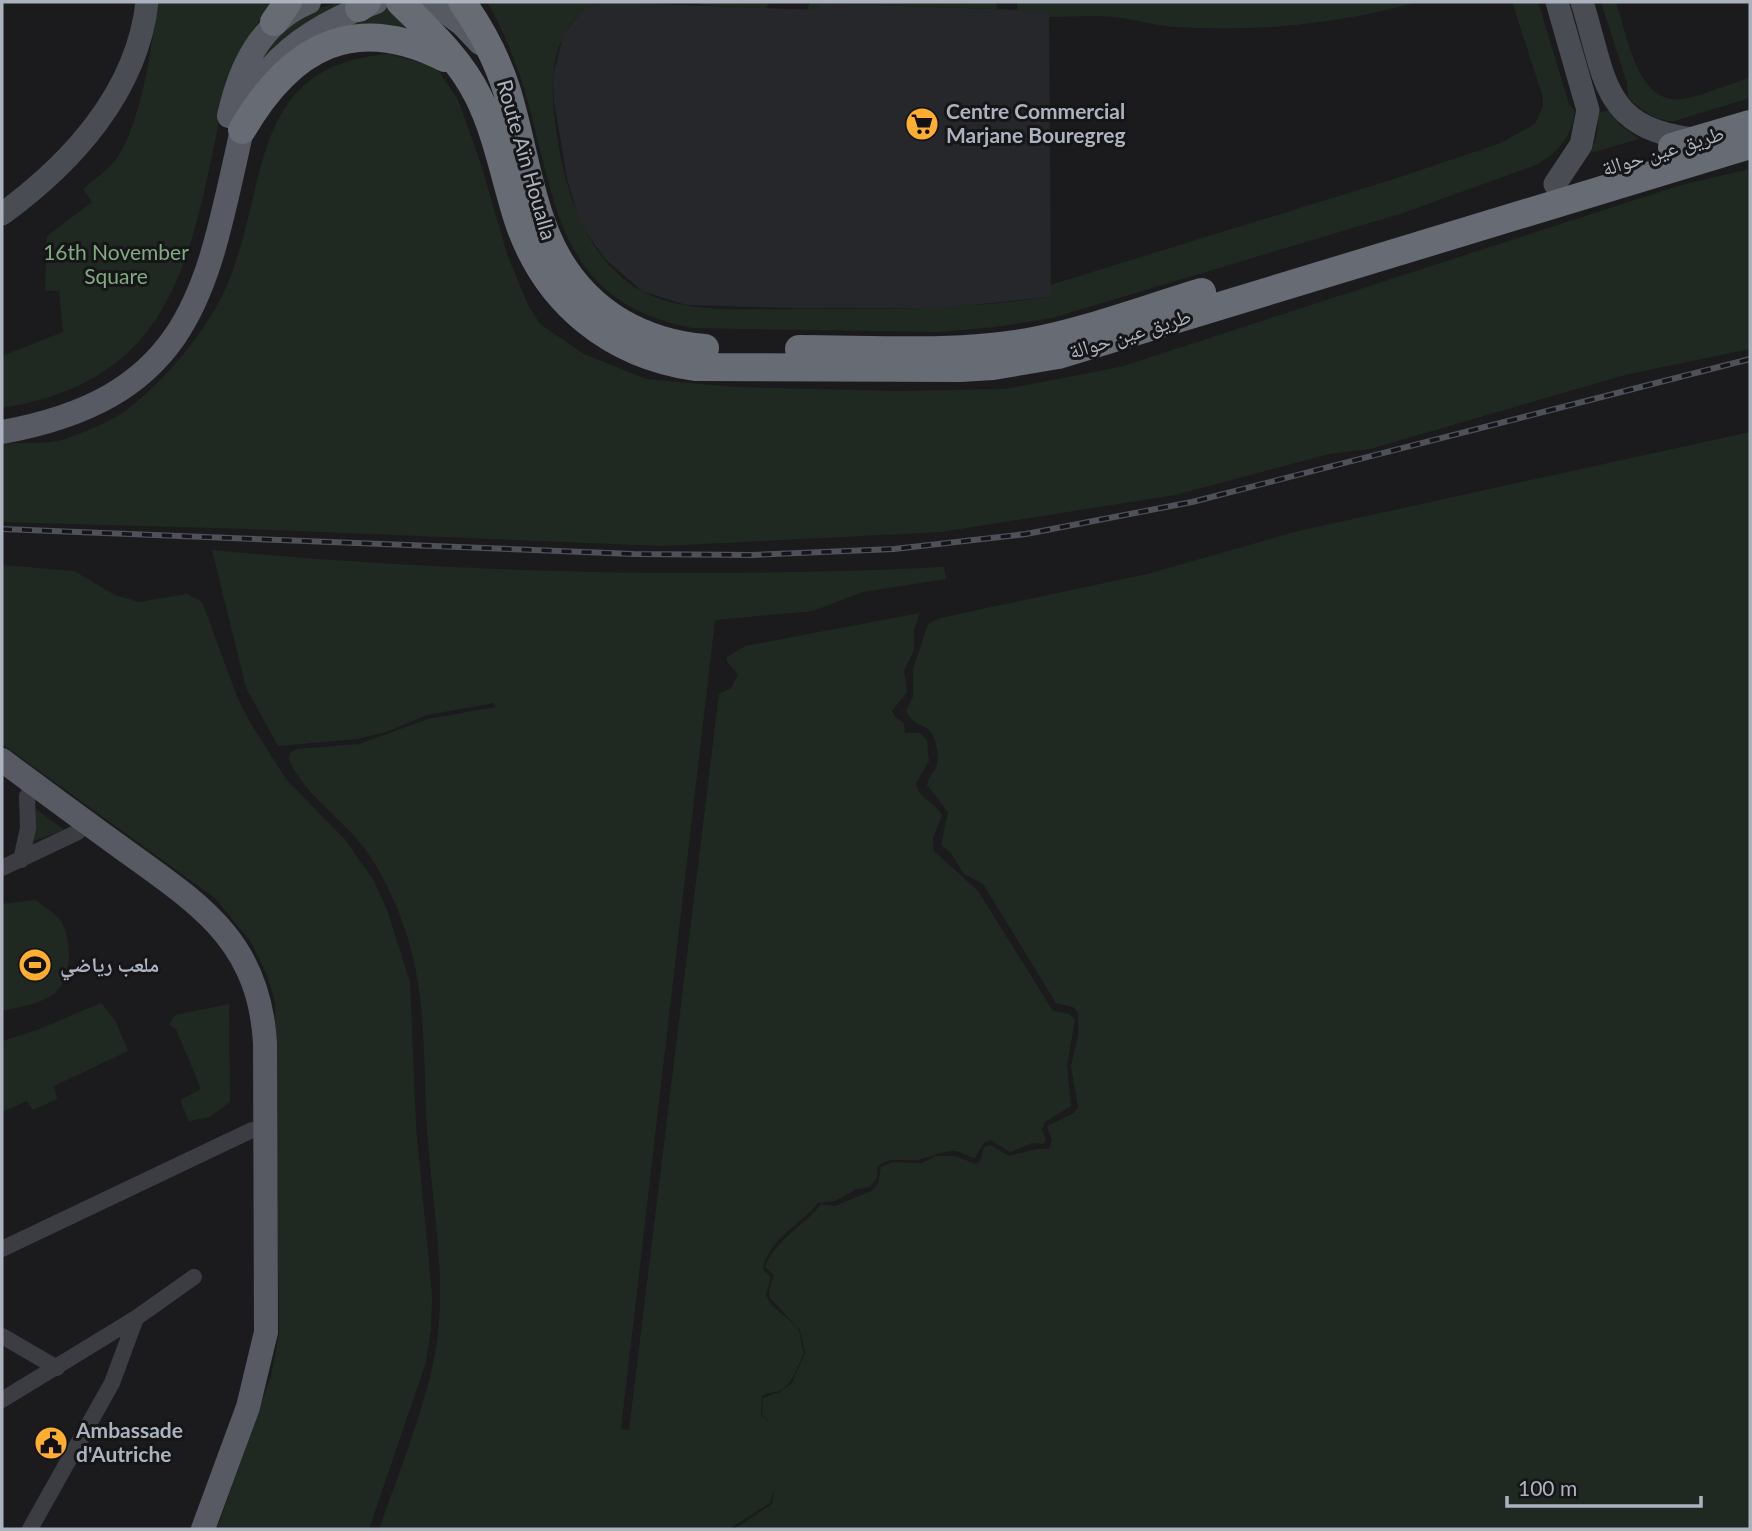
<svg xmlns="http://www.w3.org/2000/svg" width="1752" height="1531" font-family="Lato,'Noto Naskh Arabic',sans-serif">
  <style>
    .built { fill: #26272b }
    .green { fill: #202921 }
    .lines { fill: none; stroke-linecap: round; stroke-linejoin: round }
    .street { stroke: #3b3d43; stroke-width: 16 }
    .secondary { stroke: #494c53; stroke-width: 23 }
    .primary { stroke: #575a62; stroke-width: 24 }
    .highway { stroke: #676b74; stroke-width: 28 }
    .rail-casing { stroke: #4e5158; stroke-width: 6 }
    .rail { stroke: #161619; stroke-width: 3.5; stroke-dasharray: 10; stroke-linecap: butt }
    .labels { text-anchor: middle; stroke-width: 6; stroke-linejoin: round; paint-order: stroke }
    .poi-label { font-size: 21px; font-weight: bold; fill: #acb3be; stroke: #161619; text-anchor: start }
    .street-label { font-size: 21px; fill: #acb3be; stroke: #161619 }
    .park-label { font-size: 21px; fill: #82aa82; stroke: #161619 }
  </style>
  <rect width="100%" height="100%" fill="#1b1b1d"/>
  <!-- built -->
  <path class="built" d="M602 2 818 10 819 3 1049 11 1051 297 943 308H788L686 305 642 291 605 259 580 223 567 179 554 101 553 77 563 35 584 8Z"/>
  <!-- green -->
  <path class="green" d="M157 2H276C234 43 226 90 214 146 186 283 158 383 2 408V356L63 332 59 291 45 290 47 236 92 202 83 189C95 179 110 169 119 155 141 120 153 44 157 2Z
    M341 2H347L256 72 275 36 315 9Z
    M487 2H602C562 15 551 58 553 97 558 173 581 274 663 300 709 314 764 308 812 309 892 310 971 308 1051 297L1050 285 1394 179 1501 143 1535 124 1543 107V97L1512 2H1538L1569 104 1575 111C1572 136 1558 153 1536 165L1403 213 1052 318 996 327 939 332 692 328C563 303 558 213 529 106 519 69 506 35 487 2Z
    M700 2H770L766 8 701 5Z
    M810 2H996L997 9 819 3V10H807Z
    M1017 2H1417C1340 24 1257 32 1177 27 1155 26 1135 19 1113 17 1092 15 1070 17 1049 17L1048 11H1017Z
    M1601 2H1616C1627 34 1637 106 1683 99 1705 95 1728 84 1750 78V98L1674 121C1656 122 1641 109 1628 98L1627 83Z
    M389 4 408 23 403 32 350 26Z
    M389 54 436 67 458 100 480 161 508 257 528 305 540 324 584 354 646 379 734 387 897 391 1005 389 1120 367 1681 185 1750 169V349L1625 375 1370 449 1329 454 1175 495 941 532 663 546 249 529 2 522V444C21 442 47 445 65 439 84 432 113 421 128 409 171 375 215 322 233 270 268 172 255 64 389 54Z
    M1611 110 1619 124 1639 139 1591 153 1597 134 1598 113Z
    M1750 432V1529H734L772 1504 775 1486 770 1503 729 1529H379C398 1476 427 1403 436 1348 447 1281 433 1209 428 1142 421 1056 431 990 397 908 387 884 374 859 357 839 336 814 301 790 289 759L290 753 297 749 359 744 428 719 496 707 494 703 427 715 386 732 357 739 278 746 246 688 212 550C456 573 699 579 944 567L946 579 863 592 813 611 715 620 621 1429 629 1430 719 694 731 688 738 675 727 661V657L745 646 920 613 914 630V650L904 670 907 692 892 711 896 718 904 723 905 733H919L927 740 929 761 916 783C919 800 936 802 942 816L933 837 934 851 978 891 1053 1011 1069 1014 1075 1019 1067 1066 1071 1106 1045 1122 1042 1130 1046 1139 1043 1144 1032 1143 1010 1152 991 1140 984 1143 975 1158C968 1157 961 1151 954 1151 942 1151 932 1156 922 1159 906 1163 892 1155 878 1166L877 1178 870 1187 857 1189 835 1201 818 1203C801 1224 767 1241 763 1269L771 1277 766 1294C771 1311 789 1316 798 1329 802 1336 800 1345 804 1352 799 1364 792 1386 779 1391 773 1393 768 1392 762 1396L761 1414 775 1429 762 1414 763 1398 780 1392 792 1383 805 1353 800 1330 770 1298 769 1290 774 1275 765 1267C774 1241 804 1226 821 1204L835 1206 871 1191 878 1184 881 1167 893 1162 922 1163 935 1156H955L976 1164 980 1161 984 1147 990 1145 1009 1156 1037 1149H1049L1052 1141 1047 1126 1074 1113 1078 1107 1071 1066 1078 1036V1013L1073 1007 1056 1003 983 884 964 874 951 853 941 845 948 812 927 785C928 776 934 773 937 765 939 755 936 734 927 728 916 722 912 723 906 711L913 697V669L928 624 940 618 1147 574 1298 531Z
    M2 565 74 571 115 595 139 602 187 594 202 602 238 699 251 724 286 779 346 841 374 881 387 910 410 982 416 1127 432 1295 431 1329 426 1362 369 1529H217L271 1376 279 1334 275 1002 267 975 251 942 215 898 2 744Z
    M36 809 64 830 31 842Z
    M35 900C43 906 55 913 61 921 72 940 73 979 54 994 40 1004 19 1007 2 1011V904Z
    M101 1003 115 1020 128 1051 54 1086 57 1099 33 1110 27 1101 2 1112V1041L37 1030Z
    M229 1004 230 1102 210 1117 189 1121 180 1100 201 1089 176 1029 169 1025 175 1015Z"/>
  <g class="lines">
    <!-- street -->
    <path class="street" d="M21 860 28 828 27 796
      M2 868 78 832
      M2 1249 252 1130
      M2 1336 57 1368
      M2 1400 136 1318 194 1277
      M30 1529 112 1383 136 1318"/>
    <!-- secondary -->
    <path class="secondary" d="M1582 2C1606 78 1601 128 1693 139
      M1555 184 1581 145 1588 110 1557 2
      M2 214C72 163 137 92 147 2"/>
    <!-- primary -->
    <path class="primary" d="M432 2 462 24 480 43
      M229 116C240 67 260 23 309 2
      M2 432C206 395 207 275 248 104 270 51 325 21 376 2
      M2 760C42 790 83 820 123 849 199 904 259 940 265 1043L266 1332 248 1407 203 1529"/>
    <!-- highway -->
    <path class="highway" d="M400 2C429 31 460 59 478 96 498 136 505 181 519 223 547 304 612 355 695 367L960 368 993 366 1058 355 1750 145
      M462 2C482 30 497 59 507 91 534 180 532 268 620 322 646 337 675 346 705 348
      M359 8 367 2
      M274 22 288 2
      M242 130C291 46 354 12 445 58
      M1672 147 1750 124
      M799 349C874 349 953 355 1028 342 1087 331 1145 309 1202 292"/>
    <defs>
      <path id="rail" d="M2 529 634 554 752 555 894 549 1026 534 1192 502 1750 359"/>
    </defs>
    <!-- rail casing -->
    <use href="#rail" class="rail-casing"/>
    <!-- rail -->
    <use href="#rail" class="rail"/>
  </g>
  <!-- icons -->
  <defs>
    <symbol id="supermarket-disc" viewBox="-11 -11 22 22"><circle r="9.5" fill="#ffae31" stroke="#161619"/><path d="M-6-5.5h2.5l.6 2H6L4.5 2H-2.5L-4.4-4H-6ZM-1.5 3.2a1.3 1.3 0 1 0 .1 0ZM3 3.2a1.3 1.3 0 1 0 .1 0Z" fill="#111"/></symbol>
    <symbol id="stadium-disc" viewBox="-11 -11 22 22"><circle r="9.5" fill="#ffae31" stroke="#161619"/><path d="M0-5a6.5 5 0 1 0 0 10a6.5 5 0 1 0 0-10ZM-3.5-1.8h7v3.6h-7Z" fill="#111"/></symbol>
    <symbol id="civic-disc" viewBox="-11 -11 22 22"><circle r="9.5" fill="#ffae31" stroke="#161619"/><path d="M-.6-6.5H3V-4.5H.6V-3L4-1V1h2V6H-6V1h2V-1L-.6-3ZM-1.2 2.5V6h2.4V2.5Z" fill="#111"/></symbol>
  </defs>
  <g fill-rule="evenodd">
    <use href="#supermarket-disc" x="903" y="105" width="38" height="38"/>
    <use href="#stadium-disc" x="16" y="946" width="38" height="38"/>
    <use href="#civic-disc" x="32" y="1424" width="38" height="38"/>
  </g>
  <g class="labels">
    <!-- poi labels -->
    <g class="poi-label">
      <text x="946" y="119">Centre Commercial<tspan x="946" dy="24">Marjane Bouregreg</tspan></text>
      <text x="60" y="972">ملعب رياضي</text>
      <text x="76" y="1438">Ambassade<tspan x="76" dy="24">d'Autriche</tspan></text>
    </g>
    <!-- street labels -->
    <g class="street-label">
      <text transform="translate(1663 151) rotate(-17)" y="7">طريق عين حوالة</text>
      <text transform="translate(526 160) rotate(74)" y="7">Route Aïn Houalla</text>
      <text transform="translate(1130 334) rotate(-17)" y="7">طريق عين حوالة</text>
    </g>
    <!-- park labels -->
    <g class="park-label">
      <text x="116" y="260">16th November<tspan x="116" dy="24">Square</tspan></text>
    </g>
  </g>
  <!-- border -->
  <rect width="1752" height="1531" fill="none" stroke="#acb3be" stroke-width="7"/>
  <!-- scale -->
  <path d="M1507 1496v10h194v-10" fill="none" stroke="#acb3be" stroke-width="3.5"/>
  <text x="1518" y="1496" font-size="21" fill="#acb3be" stroke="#161619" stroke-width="5" paint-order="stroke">100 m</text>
</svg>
